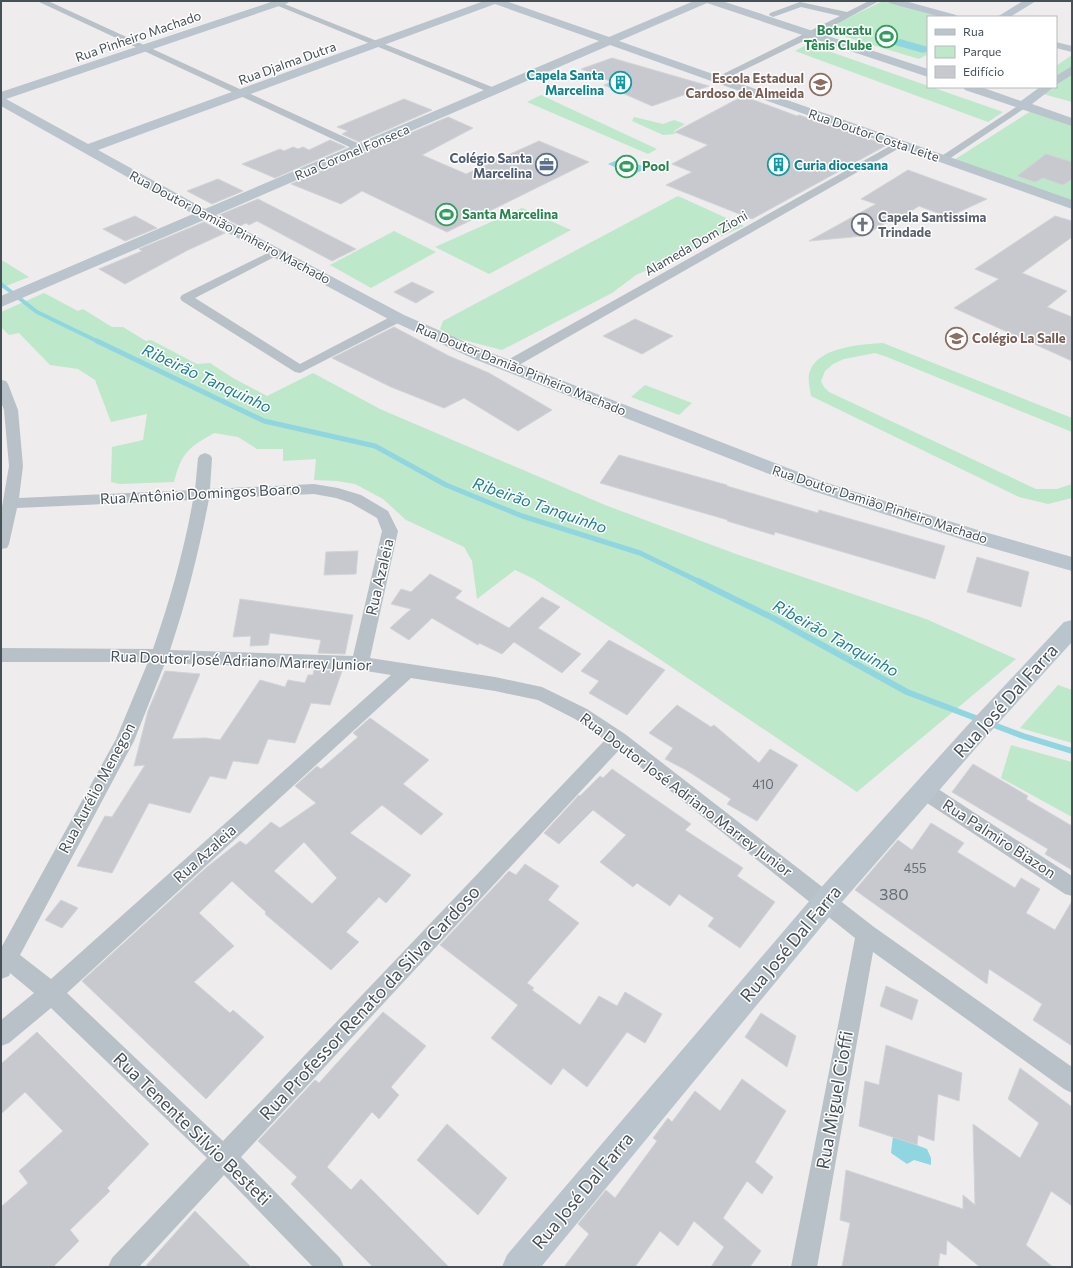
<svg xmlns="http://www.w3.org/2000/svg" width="1073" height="1268" font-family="Commissioner,sans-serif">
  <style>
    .green { fill: #bee8ca }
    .water { fill: #90d6e0 }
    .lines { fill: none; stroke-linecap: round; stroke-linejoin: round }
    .stream-far2 { stroke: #90d6e0; stroke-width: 4 }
    .stream-far1 { stroke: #90d6e0; stroke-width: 5 }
    .stream { stroke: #90d6e0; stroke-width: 6 }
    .building { fill: #c7c9ce; stroke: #d0d3d7; fill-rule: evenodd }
    .street { fill: #b8c1c7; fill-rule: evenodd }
    .secondary { fill: #b9c4cc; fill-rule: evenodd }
    .labels { text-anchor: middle; stroke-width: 3; stroke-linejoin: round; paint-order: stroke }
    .far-leisure-label { font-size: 13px; font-weight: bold; fill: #27864d; stroke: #fff; text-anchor: start }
    .far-street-label { font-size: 13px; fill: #465057; stroke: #fff }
    .far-culture-label { font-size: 13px; font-weight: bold; fill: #0d838f; stroke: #fff; text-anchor: end }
    .far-education-label { font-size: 13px; font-weight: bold; fill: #785e54; stroke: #fff; text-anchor: end }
    .far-service-label { font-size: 13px; font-weight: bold; fill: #4e5e75; stroke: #fff; text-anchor: end }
    .far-worship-label { font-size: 13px; font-weight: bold; fill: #5b616d; stroke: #fff; text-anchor: start }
    .number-label { font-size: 13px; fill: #666e75 }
    .street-label { font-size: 15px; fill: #465057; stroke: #fff }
    .water-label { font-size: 16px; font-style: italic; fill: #1b7f8d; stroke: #fff }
    .near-number-label { font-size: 16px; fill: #666e75 }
    .near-street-label { font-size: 18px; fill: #465057; stroke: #fff }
  </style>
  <rect width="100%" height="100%" fill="#eeecec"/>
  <!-- green -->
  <path class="green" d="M883 1 939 17H928V54L919 59 823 30Z
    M808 44 1003 112 988 122 795 51Z
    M1072 55V67L1056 77V66Z
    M1072 75V102L1043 94 1056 87V85Z
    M541 95 657 149 648 154 527 102Z
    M1031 111 1072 124V201L954 160Z
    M634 117 663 124 674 120 685 124 674 131 675 134 663 135 632 121Z
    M678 196 744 226 636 275 612 293 502 350 452 337 440 329 443 321Z
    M522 208 571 230 489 274 435 247Z
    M394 231 436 252 371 288 330 265Z
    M1 260 5 262 29 277 1 288Z
    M44 293 78 311 83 309 112 327H123L146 341 151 340 197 364 210 363 233 378 267 396 313 373 380 409 605 505 736 554 926 619 1016 659 857 792 643 648 534 579 515 570 477 599 472 561 464 547 406 520 383 499 355 484 337 481 314 480 316 459 283 461V449H257L238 437 214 433C188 448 182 452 174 482L120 484 111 482 112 447 143 440 147 414 111 422 95 380 78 369 50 365 19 333 9 335 1 327V312Z
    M883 343 1072 418V432L887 357 875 353 844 359 833 364 825 371 821 381 824 387 829 392 1036 489H1057L1072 484V498L1048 504 1019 497 811 396C810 388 807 378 810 371 818 347 863 344 883 343Z
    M645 385 692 403 679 415 631 397Z
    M1058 685 1072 690V743L1020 728Z
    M1011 745 1072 762V817L1001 778Z"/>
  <!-- water -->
  <path class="water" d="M900 39 928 47V51L923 53 891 44Z
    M622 158 647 168 632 175 608 164Z
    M893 1136 927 1149 931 1158V1165L914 1160 907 1164 891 1153Z"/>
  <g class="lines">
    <!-- stream-far2 -->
    <path class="stream-far2" d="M1 284 37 312 99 342"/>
    <!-- stream-far1 -->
    <path class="stream-far1" d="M97 341 264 421 375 446 446 485 522 516 640 553 700 582"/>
    <!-- stream -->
    <path class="stream" d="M698 581 775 619 907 692 1023 736 1072 751"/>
  </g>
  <!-- building -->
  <path class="building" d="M612 58 709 86 652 106 604 85 612 82 581 69Z
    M743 96 797 116 799 115 887 145 752 219 666 185 692 172 672 164 708 145 675 132Z
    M404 99 432 110 359 142 342 134 348 131 337 127Z
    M448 117 473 128 422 155 466 174 539 141 589 162 447 232 362 191 341 204 291 184Z
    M330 140 346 147 275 178 242 164 280 149 284 151 293 147 298 149 303 147 309 150Z
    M1046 154 1072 162V179L1063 185 1043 178 1035 182 1017 176Z
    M908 170 987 199 948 217 919 206 905 215 902 214 863 236 809 241 876 204 861 199Z
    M218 179 243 191 212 204 187 191Z
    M258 199 356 249 332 261 257 221 249 225 246 223 240 226 219 215Z
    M135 216 157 228 125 241 103 229Z
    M1055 216 1072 221V237L1022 273 1067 291 1047 307 1072 317V361L954 308 999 279 975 269Z
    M204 222 225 233 188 250 125 284 99 269 142 251 139 249Z
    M412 282 434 292 416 303 394 292Z
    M635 319 673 336 642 354 603 336Z
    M394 327 449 356 489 373 552 410 518 431 464 398 444 408 391 387 332 358Z
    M619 455 727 485V486L818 513 819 510 945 546 935 579 775 532 774 535 727 521 728 520 600 483Z
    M358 551 356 574 324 575 326 552Z
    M977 557 1029 572 1021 607 967 592Z
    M430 574 462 591 455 598 509 628 542 597 560 607 538 628 581 654 562 673 514 642 502 654 479 643 478 645 432 618 409 640 390 628 411 609 391 604 401 589 411 592Z
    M240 599 353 615 345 654 318 653 321 640 270 633 268 645 250 646 251 636 233 637Z
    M609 640 665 670 627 715 589 693 599 681 581 671Z
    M314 670 342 671 330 705 311 703 295 743 268 739 258 764 233 761 226 779 210 776 190 813 149 803 112 873 77 866 105 816 112 817 145 765 134 766 148 711 165 671 200 674 172 739 206 738 220 740 260 680 285 687 288 680 305 683 308 675H313Z
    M677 705 711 727 714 725 759 763 770 749 798 765 757 821 727 804 731 799 686 770 665 759 673 748 649 733Z
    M370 718 429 760 403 784 443 814 421 835 382 805 350 833 411 875 386 903 379 897 346 932 359 942 331 970 265 914 266 912 232 881 199 913 234 946 194 982 230 1013 233 1010 264 1037 206 1099 82 981 207 867 240 841 246 845 271 822 280 828 316 803 295 786 317 766 321 769 358 737 353 733ZM304 842 337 878 312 904 274 871Z
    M973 764 1028 796 1026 799 1072 826V870L1045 854 1048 849 952 792Z
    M612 769 691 824 685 830 743 868 737 876 775 902 740 948 708 926 714 918 679 894 670 906 637 883 633 887 600 862 626 835 593 810 559 844 544 833 579 795 580 796 600 776 603 778Z
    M931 823 964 843 957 852 1015 888 1021 878 1040 889 1026 913 1055 930 1072 901V1046L1033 1020 1042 1004 989 969 987 984 855 890 898 840 912 850Z
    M525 864 559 886 548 900 579 923 527 983 534 988 532 990 580 1025 599 996 617 1006 625 992 662 1014 645 1043 627 1032 587 1087 563 1068 551 1085 491 1038 518 1005 440 945 509 871 516 875Z
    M61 900 78 908 62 928 45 920Z
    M886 986 918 1000 912 1020 880 1006Z
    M383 1012 426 1046 391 1087 399 1095 379 1119 372 1112 327 1167 351 1190 361 1179 449 1267H373L291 1184 297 1177 258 1141 315 1080 319 1083Z
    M761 1013 796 1036 787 1067 745 1037Z
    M37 1032 149 1144 107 1188 110 1191 70 1230 79 1241 53 1267H1V1207L28 1183 19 1171 63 1131 25 1092 1 1114V1064Z
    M886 1045 962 1073 959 1101 938 1094 934 1141 918 1135 917 1145 859 1126 865 1081 879 1085Z
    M1020 1068 1072 1107V1206L1051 1191 1026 1245 1053 1267H980L947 1240 946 1255 940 1253 938 1267H842L850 1223 840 1220 846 1170 963 1209V1195L975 1205 973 1124 1020 1158 1039 1123 1008 1099Z
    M742 1079 786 1111 755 1162 773 1177 762 1194 747 1181 723 1218 761 1251 750 1267H711L724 1247 694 1221 678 1246 660 1231 635 1267H564L589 1234 578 1224 606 1190 615 1198 657 1141 653 1138 668 1118 672 1122 695 1091 720 1111Z
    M447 1124 507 1178 478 1215 417 1160Z
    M195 1211 251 1267H145Z"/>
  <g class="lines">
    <!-- street -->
    <path class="street" d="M37 1H48L364 146 365 148 364 150H356Z
      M266 1H277L497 89 499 91 497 93H491Z
      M869 1H879L822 32 719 82H713L711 80 840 16 801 7 773 17 769 15 770 13 800 2 847 12Z
      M1022 103 1027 106 1025 108 946 161 942 162 937 159Z
      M899 141 904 144 903 146 512 369H502L500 366 502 363Z
      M276 249 280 250 282 252 280 254 195 298 300 364 394 315H402L404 318 402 321 300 373 295 372 182 301 180 298 182 295Z
      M1 380 6 381 8 384 18 410 23 466 19 498 195 490 198 458 200 455 205 453 210 455 212 458 210 489 314 484 338 488 361 495 388 511 398 531 370 658 495 677 542 687 587 709 625 734 874 927 1072 1067V1093L1064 1089 873 952 817 1267H791L855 938 619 750 241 1157 340 1258 344 1267H313L224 1175 139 1267H108L112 1258 207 1158 51 1008 9 1043 1 1046V1020L34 993 10 973 9 976 1 979V948L116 739 148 662H1V648L153 649C170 600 184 551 193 500L17 508 9 544 7 548 1 549V513L9 466 4 410 1 402ZM314 494 336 498 351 503 377 518 382 531 353 656 170 650C187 600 199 550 209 499ZM165 663 360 670 391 675 51 979 20 955 134 741ZM411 678 495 691 538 700 575 719 605 740 223 1141 67 993Z
      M925 783 932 785 1072 876V896L1065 894 918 797 915 791 918 785Z"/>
    <!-- secondary -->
    <path class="secondary" d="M274 1H289L288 3 6 99 88 144 484 1H506L609 37 694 1H722L928 69V77L707 3 619 41 1072 200V209L610 45 216 215 404 315 486 351 824 482 981 531 1072 557V571L967 541 810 490 474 359 392 321 204 220 1 307V296L193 214 1 106V92ZM495 4 599 41 205 209 98 150Z
      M888 1H905L956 15 957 17H940L889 3Z
      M1023 1H1036L1010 17H997Z
      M1056 42 1072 46V52L1056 48Z
      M1072 66V75L1056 85V76Z
      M963 87H981L1021 101 1040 87H1054L1032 104 1072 118V126L965 90Z
      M1072 620V642L982 741 835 910 541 1267H502L507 1255 817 892 966 727 1064 622Z"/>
  </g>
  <!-- icons -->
  <defs>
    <symbol id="stadium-ring" viewBox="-11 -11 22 22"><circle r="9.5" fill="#fff" stroke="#2e9e5b" stroke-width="1.5"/><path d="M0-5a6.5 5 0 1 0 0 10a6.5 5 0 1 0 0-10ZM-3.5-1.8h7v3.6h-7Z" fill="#2e9e5b"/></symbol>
    <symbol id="building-ring" viewBox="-11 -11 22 22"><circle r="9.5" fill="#fff" stroke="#0f9aa8" stroke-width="1.5"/><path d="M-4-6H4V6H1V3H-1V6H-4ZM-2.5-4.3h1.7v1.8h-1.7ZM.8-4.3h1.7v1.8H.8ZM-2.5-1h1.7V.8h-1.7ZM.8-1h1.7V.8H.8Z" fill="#0f9aa8"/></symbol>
    <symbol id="school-ring" viewBox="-11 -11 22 22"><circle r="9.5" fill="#fff" stroke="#8d6e63" stroke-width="1.5"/><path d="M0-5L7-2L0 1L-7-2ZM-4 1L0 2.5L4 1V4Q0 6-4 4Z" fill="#8d6e63"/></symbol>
    <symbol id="office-ring" viewBox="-11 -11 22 22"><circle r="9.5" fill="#fff" stroke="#5c6f8a" stroke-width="1.5"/><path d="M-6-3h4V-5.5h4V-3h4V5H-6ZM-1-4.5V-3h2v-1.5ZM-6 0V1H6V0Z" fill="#5c6f8a"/></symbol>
    <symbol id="church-ring" viewBox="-11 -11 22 22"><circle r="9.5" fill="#fff" stroke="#6b7280" stroke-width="1.5"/><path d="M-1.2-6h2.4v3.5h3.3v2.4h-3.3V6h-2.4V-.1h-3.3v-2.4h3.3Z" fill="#6b7280"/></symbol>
  </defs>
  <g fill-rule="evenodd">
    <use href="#stadium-ring" x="874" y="24" width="25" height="25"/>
    <use href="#building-ring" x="608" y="70" width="25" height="25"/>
    <use href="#school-ring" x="808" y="72" width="25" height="25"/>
    <use href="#office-ring" x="534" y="152" width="25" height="25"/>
    <use href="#building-ring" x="766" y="152" width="25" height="25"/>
    <use href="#stadium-ring" x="614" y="154" width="25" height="25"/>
    <use href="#stadium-ring" x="434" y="202" width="25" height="25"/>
    <use href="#church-ring" x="850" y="212" width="25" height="25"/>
    <use href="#school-ring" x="944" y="326" width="25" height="25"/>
  </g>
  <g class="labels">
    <!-- far-leisure labels -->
    <g class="far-leisure-label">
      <text x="872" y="35" text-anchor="end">Botucatu<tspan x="872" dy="15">Tênis Clube</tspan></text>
      <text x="642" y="171">Pool</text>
      <text x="462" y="219">Santa Marcelina</text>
    </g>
    <!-- far-street labels -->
    <g class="far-street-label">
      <text transform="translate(138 36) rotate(-19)" y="5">Rua Pinheiro Machado</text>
      <text transform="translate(287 63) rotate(-20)" y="5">Rua Djalma Dutra</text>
      <text transform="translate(874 135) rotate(19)" y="5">Rua Doutor Costa Leite</text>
      <text transform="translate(352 152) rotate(-23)" y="5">Rua Coronel Fonseca</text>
      <text transform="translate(230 227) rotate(28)" y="5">Rua Doutor Damião Pinheiro Machado</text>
      <text transform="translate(696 243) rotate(-30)" y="5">Alameda Dom Zioni</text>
      <text transform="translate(521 369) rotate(22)" y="5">Rua Doutor Damião Pinheiro Machado</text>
      <text transform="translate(880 504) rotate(18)" y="5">Rua Doutor Damião Pinheiro Machado</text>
    </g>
    <!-- far-culture labels -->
    <g class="far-culture-label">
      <text x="604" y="80">Capela Santa<tspan x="604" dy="15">Marcelina</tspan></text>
      <text x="794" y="170" text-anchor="start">Curia diocesana</text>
    </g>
    <!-- far-education labels -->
    <g class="far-education-label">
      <text x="804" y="83">Escola Estadual<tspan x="804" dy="15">Cardoso de Almeida</tspan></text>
      <text x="972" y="343" text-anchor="start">Colégio La Salle</text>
    </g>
    <!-- far-service labels -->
    <g class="far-service-label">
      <text x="532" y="163">Colégio Santa<tspan x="532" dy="15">Marcelina</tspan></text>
    </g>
    <!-- far-worship labels -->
    <g class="far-worship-label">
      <text x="878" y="222">Capela Santissima<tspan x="878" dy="15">Trindade</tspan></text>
    </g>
    <!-- number labels -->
    <g class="number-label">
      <text x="763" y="789">410</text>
      <text x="915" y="873">455</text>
    </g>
    <!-- street labels -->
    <g class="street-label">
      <text transform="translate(200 494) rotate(-3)" y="5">Rua Antônio Domingos Boaro</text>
      <text transform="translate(380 577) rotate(-77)" y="5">Rua Azaleia</text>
      <text transform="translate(241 661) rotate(2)" y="5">Rua Doutor José Adriano Marrey Junior</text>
      <text transform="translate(97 788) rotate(-62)" y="5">Rua Aurélio Menegon</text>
      <text transform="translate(686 795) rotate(37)" y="5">Rua Doutor José Adriano Marrey Junior</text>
      <text transform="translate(999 839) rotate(33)" y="5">Rua Palmiro Biazon</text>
      <text transform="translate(205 854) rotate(-42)" y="5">Rua Azaleia</text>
    </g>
    <!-- water labels -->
    <g class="water-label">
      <text transform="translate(207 378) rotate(25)" y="6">Ribeirão Tanquinho</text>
      <text transform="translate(540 505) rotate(19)" y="6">Ribeirão Tanquinho</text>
      <text transform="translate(836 638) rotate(29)" y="6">Ribeirão Tanquinho</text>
    </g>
    <!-- near-number labels -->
    <g class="near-number-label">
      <text x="894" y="900">380</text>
    </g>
    <!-- near-street labels -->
    <g class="near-street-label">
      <text transform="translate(1006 701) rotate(-48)" y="6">Rua José Dal Farra</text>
      <text transform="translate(791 944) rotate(-50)" y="6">Rua José Dal Farra</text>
      <text transform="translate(370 1003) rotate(-47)" y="6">Rua Professor Renato da Silva Cardoso</text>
      <text transform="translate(835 1100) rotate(-80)" y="6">Rua Miguel Cioffi</text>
      <text transform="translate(192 1129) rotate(44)" y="6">Rua Tenente Silvio Besteti</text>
      <text transform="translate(583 1191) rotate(-50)" y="6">Rua José Dal Farra</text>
    </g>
  </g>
  <!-- border -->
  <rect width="1073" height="1268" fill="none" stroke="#465057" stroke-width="4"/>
  <!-- legend -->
  <rect x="927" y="16" width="130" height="72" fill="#ffffff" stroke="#b5b9bc"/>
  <rect x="935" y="29" width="20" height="6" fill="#b9c4cc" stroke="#b5b9bc"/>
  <text x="963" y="36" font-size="12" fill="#465057">Rua</text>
  <rect x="935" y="46" width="20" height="12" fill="#bee8ca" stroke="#b5b9bc"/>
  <text x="963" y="56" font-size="12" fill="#465057">Parque</text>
  <rect x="935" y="66" width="20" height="12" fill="#c7c9ce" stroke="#b5b9bc"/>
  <text x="963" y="76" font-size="12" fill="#465057">Edifício</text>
</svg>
